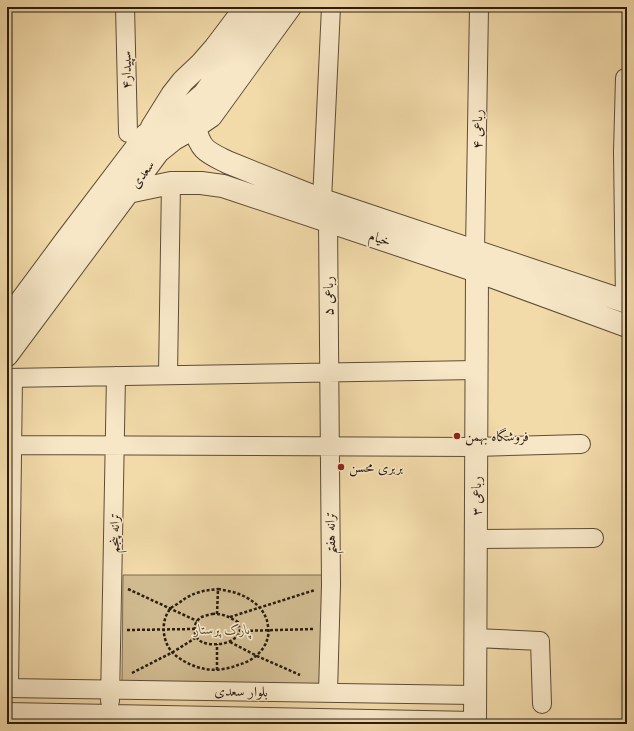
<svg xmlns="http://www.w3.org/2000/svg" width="634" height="731" font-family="Cardo,Amiri,serif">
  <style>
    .green { fill: #d0ba8f; stroke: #7e6b50 }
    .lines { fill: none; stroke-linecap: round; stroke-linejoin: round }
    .minor-casing { stroke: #5d4c38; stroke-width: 20 }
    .tertiary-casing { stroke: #5d4c38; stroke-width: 24 }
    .path { stroke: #2b1c12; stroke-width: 2.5; stroke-dasharray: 3 2; stroke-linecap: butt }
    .minor { stroke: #f7e7c7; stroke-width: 18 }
    .tertiary { stroke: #f7e7c7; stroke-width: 22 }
    .poi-dot { fill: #8f2418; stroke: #f7e7c7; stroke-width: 1.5 }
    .labels { text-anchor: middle; stroke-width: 3; stroke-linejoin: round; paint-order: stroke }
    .street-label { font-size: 14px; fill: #2b1c12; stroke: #f7e7c7 }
    .poi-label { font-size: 14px; fill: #2b1c12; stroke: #f7e7c7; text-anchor: start }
    .park-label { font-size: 14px; font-style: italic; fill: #5d4b38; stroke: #f7e7c7 }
  </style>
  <rect width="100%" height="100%" fill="#f2daa9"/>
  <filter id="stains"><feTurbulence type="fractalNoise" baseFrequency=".005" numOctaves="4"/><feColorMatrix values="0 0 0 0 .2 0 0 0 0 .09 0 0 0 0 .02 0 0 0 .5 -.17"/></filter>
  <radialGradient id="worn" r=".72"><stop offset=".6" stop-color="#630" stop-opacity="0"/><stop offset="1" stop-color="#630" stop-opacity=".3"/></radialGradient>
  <!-- green -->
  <path class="green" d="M123 575H322V684L122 683Z"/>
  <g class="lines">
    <defs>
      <path id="minor" d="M125 7 128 133
        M322 200 331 7
        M328 220 331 585 328 693
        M475 251 479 7
        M625 301 623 152 625 78H627
        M168 375 171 183
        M7 378 476 370
        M12 445 476 447 581 444
        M475 539 594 538
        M475 638 540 641 542 704
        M7 688 475 695
        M9 688 13 378
        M110 701 116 376
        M7 712 475 721"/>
      <path id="tertiary" d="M152 127 172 95 183 81 201 64 215 48 246 7
        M195 127C200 150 207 152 227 162L322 200 627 302
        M128 192 171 183H201L223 186 477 271 627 326
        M7 320 67 239 146 135 163 121 189 107 204 94 268 7
        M7 355 158 152 174 139 195 127 211 116 290 7
        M475 724 477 271"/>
    </defs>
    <!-- minor casing -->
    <use href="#minor" class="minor-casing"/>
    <!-- tertiary casing -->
    <use href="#tertiary" class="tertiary-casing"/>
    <!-- path -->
    <path class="path" d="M128 589 197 621
      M218 589C223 590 228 591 233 592 250 597 266 608 268 626 270 636 266 646 259 653 254 659 245 663 238 665 228 669 216 671 205 669 194 667 181 661 173 653 162 642 160 620 171 608 173 606 176 605 179 603 185 598 192 594 200 592 206 590 212 590 218 589Z
      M212 614C222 613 229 617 238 622L240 631C239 633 238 637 235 638 227 645 211 646 202 642 193 638 192 624 200 618 203 616 208 615 212 614Z
      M217 614 218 589
      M230 617 315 590
      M127 630 194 629
      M240 631 314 629
      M230 642 257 656 300 675
      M217 670V644
      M132 673 173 652 197 637"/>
    <!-- minor -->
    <use href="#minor" class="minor"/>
    <!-- tertiary -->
    <use href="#tertiary" class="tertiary"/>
  </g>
  <!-- markers -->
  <g class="poi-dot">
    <circle cx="457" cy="436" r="4"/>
    <circle cx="341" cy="467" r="4"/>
  </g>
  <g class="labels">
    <!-- street labels -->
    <g class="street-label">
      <text transform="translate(126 70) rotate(-91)" y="5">سپیدار۴</text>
      <text transform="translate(477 129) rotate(-89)" y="5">رباعی ۴</text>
      <text transform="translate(142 174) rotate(-54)" y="5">سعدی</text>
      <text transform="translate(380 238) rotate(19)" y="5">خیام</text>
      <text transform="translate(328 296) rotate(-90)" y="5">رباعی ۵</text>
      <text transform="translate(476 496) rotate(-90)" y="5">رباعی ۳</text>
      <text transform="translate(114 533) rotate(-89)" y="5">ترانه پنجم</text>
      <text transform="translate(330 533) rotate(-91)" y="5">ترانه هفتم</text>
      <text transform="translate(241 691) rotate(1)" y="5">بلوار سعدی</text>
    </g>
    <!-- poi labels -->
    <g class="poi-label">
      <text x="465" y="441">فروشگاه بهمن</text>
      <text x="349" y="472">بربری محسن</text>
    </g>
    <!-- park labels -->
    <g class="park-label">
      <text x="222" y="634">پارک پرستار</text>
    </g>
  </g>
  <!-- margin -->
  <rect width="634" height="731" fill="none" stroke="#f2daa9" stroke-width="24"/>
  <rect x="8" y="8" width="618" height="715" fill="none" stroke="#2b1c12" stroke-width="2"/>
  <rect x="12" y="12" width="610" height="707" fill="none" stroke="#2b1c12"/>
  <rect width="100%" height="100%" filter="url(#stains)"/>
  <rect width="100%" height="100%" fill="url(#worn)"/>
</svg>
